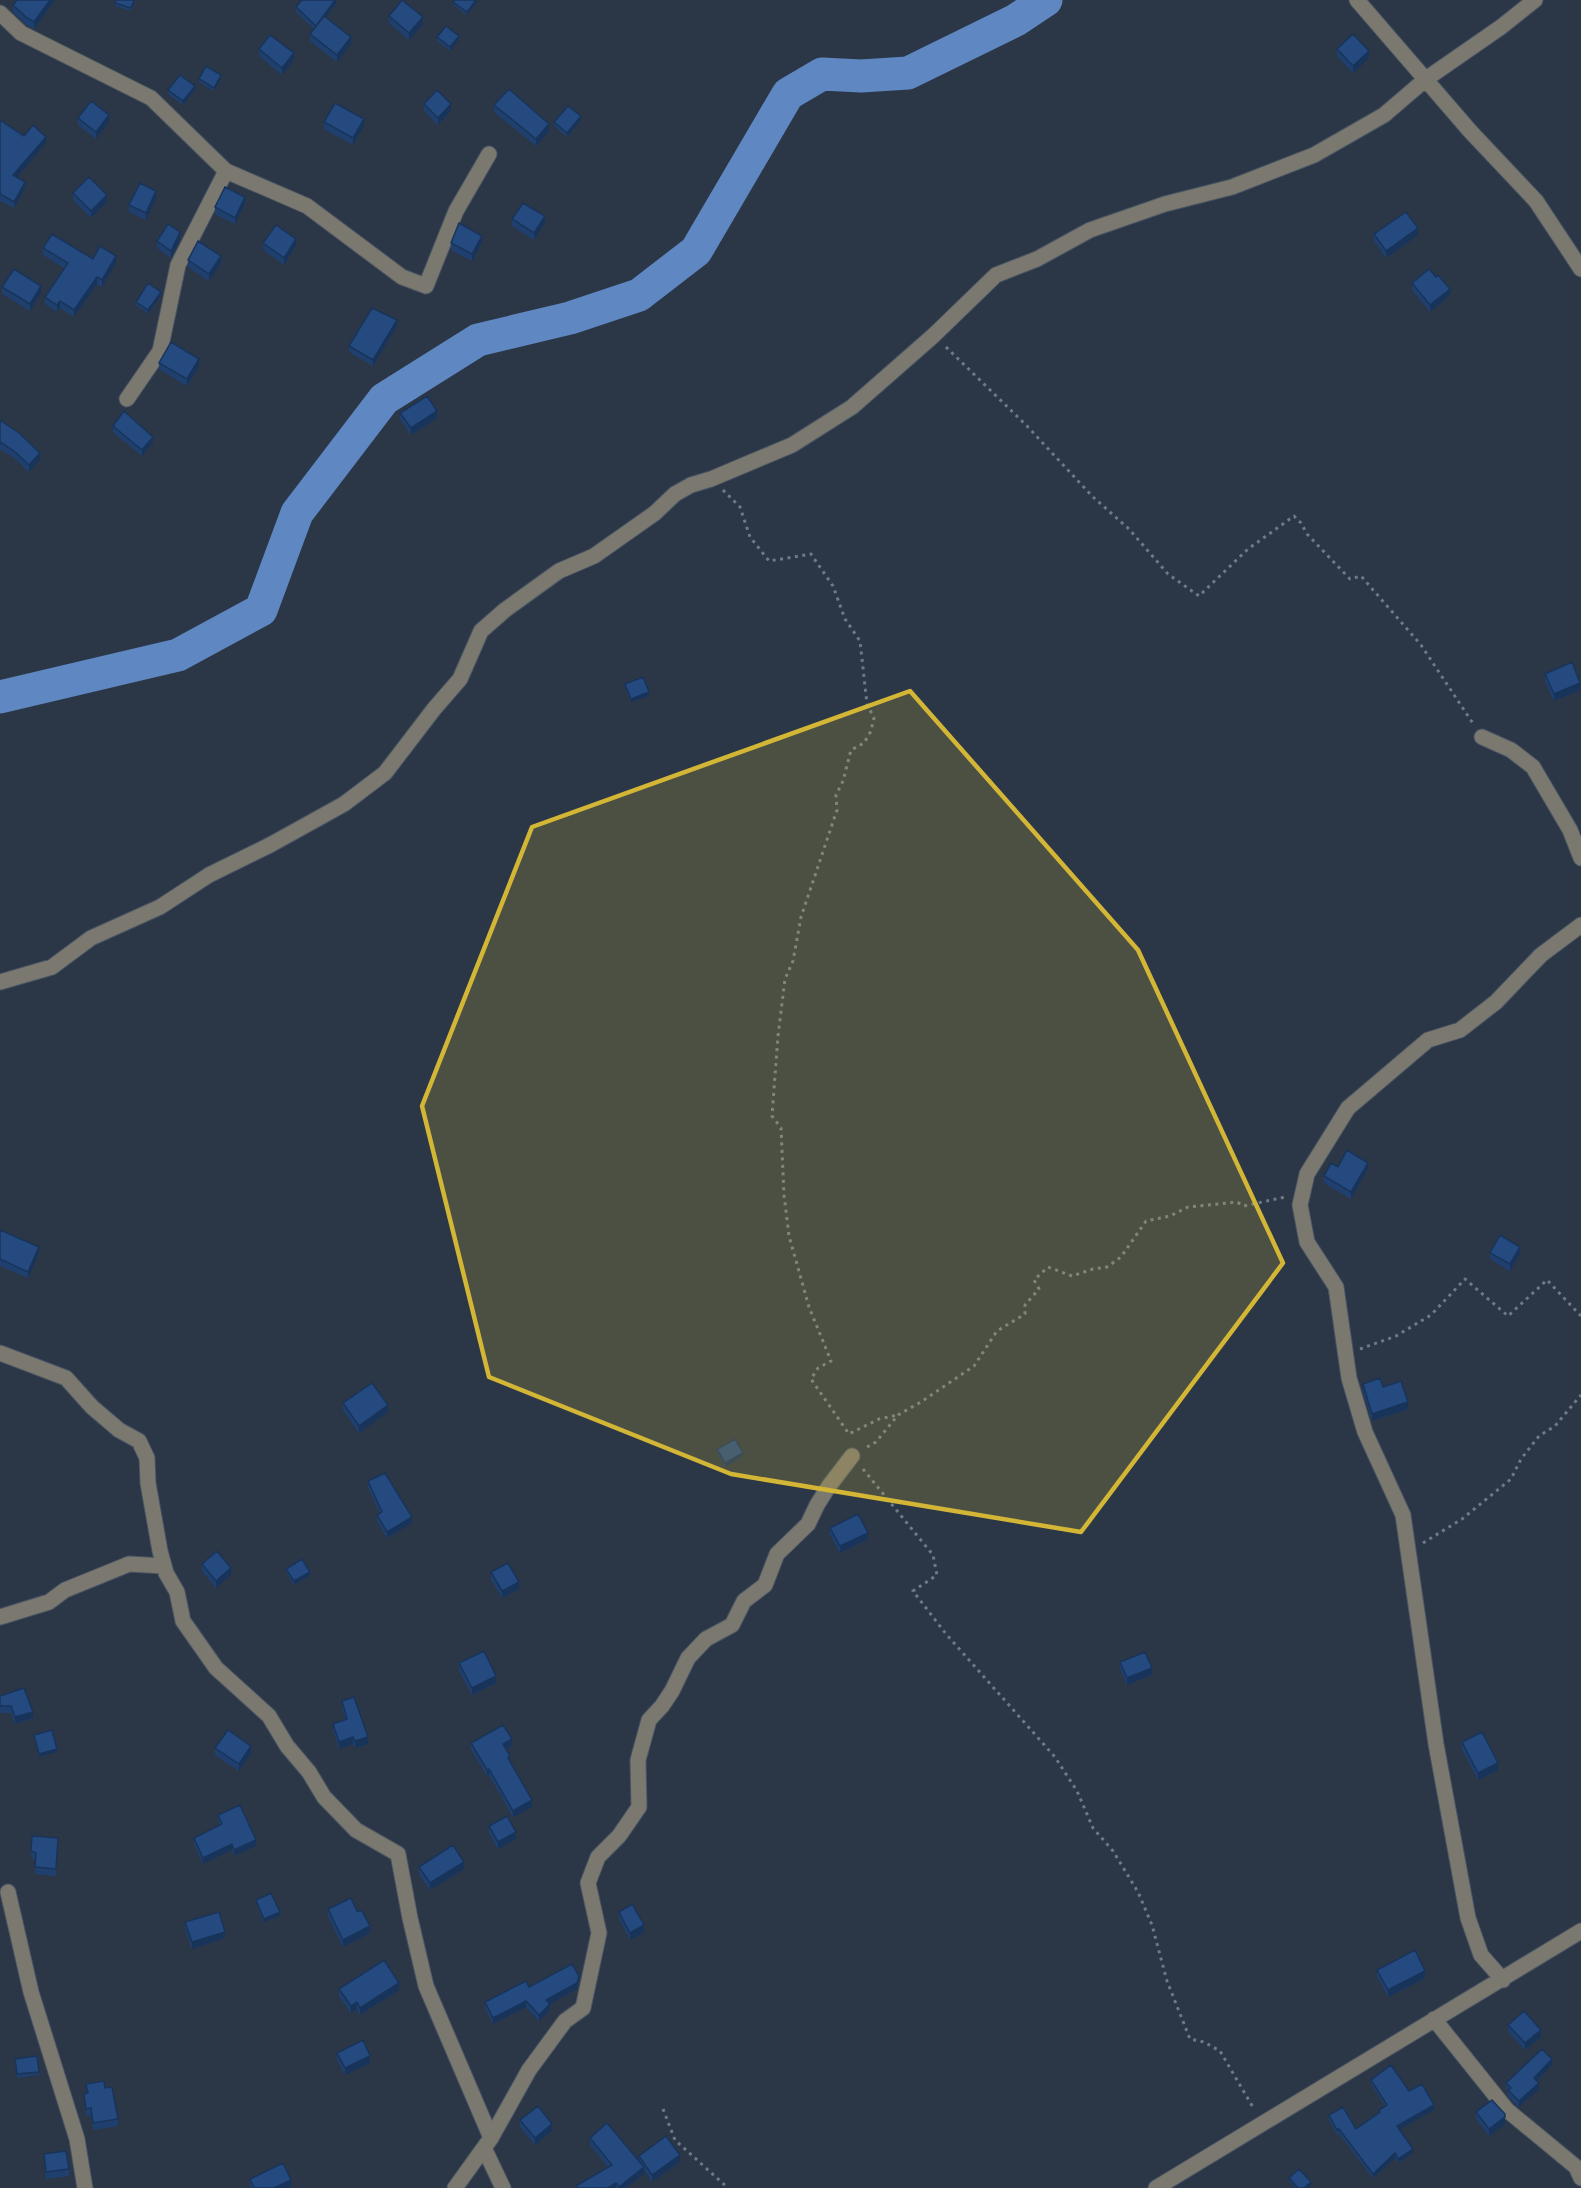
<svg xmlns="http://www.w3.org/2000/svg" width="1581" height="2188" font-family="Poppins,sans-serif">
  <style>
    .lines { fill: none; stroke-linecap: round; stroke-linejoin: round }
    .river { stroke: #5f87c2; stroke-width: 33 }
    .minor-casing { stroke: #495564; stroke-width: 17 }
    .path { stroke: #6f7a88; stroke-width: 3; stroke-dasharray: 3 4.5; stroke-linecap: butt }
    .minor { stroke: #7b796f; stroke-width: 15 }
    .wall { fill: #1f406e }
    .shaded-wall { fill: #19345a }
    .building { fill: #244a80; stroke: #19345a; stroke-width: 1.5 }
    .marked { fill: #d3b635; fill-opacity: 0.2; stroke: #d3b635; stroke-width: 4.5; stroke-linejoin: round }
  </style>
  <rect width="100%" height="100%" fill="#2b3747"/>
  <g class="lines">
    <!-- river -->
    <path class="river" d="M0 697 178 655 261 610 297 513 384 399 478 340 570 318 639 295 696 251 788 94 822 74 861 76 908 73 1016 20 1046 0"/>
    <defs>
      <path id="minor" d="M1357 0 1470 131 1536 201 1581 269
        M0 13 21 33 151 98 226 171 307 206 402 277 426 286 456 211 489 154
        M127 399 160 351 178 265 226 171
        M1482 737 1511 750 1533 767 1570 830 1581 858
        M0 982 52 967 91 938 160 907 209 875 270 845 344 804 385 773 434 709 460 679 481 631 505 610 559 571 594 556 655 513 675 494 691 485 711 479 792 445 852 407 933 336 996 275 1037 259 1090 230 1165 204 1232 187 1314 155 1384 115 1426 79 1501 27 1535 0
        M0 1353 66 1378 92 1407 119 1430 139 1441 147 1458 148 1483 160 1551 166 1573 177 1592 183 1621 216 1668 269 1716 287 1746 309 1772 324 1797 356 1830 398 1854 410 1918 426 1986 491 2138
        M0 1617 49 1602 65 1590 129 1564 164 1566
        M8 1892 31 1992 77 2139 85 2188
        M1503 1980 1481 1955 1468 1918 1436 1744 1403 1515 1365 1432 1349 1378 1336 1287 1307 1242 1300 1205 1307 1174 1348 1108 1428 1040 1460 1030 1496 1002 1541 955 1581 925
        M1434 2019 1507 2110 1576 2167 1581 2178
        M484 2148 503 2188
        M455 2188 491 2138 529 2070 565 2021 583 2008 599 1933 588 1883 598 1857 619 1836 639 1807 638 1760 649 1720 662 1706 672 1691 688 1658 706 1639 732 1625 744 1601 765 1585 777 1554 808 1524 817 1505 829 1486 852 1456
        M1156 2188 1581 1931"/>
    </defs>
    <!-- minor casing -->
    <use href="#minor" class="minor-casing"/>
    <!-- path -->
    <path class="path" d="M946 347 1027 426 1093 497 1129 529 1168 574 1199 596 1248 549 1294 516 1301 523 1307 534 1350 579 1361 576 1421 645 1474 725
      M723 490 740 507 750 537 769 561 811 554 833 586 845 619 860 641 867 704 874 718 871 731 864 743 851 750 843 781 836 795 837 810 801 917 793 961 785 979 778 1036 772 1116 781 1128 784 1195 789 1236 809 1307 831 1361 818 1368 811 1379 849 1434 879 1419 898 1415
      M1360 1349 1396 1336 1431 1315 1465 1279 1508 1316 1547 1280 1581 1316
      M867 1447 876 1442 898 1415 921 1402 974 1366 997 1331 1025 1314V1305L1039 1289 1034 1280 1048 1267 1072 1276 1093 1269 1107 1267 1121 1257 1146 1221 1170 1216 1188 1207 1237 1202 1244 1206 1285 1197
      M863 1469 933 1555 937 1575 913 1591 946 1634 1055 1757 1077 1791 1093 1828 1113 1851 1138 1892 1152 1925 1167 1981 1190 2039 1204 2042 1220 2051 1254 2109
      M1423 1543 1462 1519 1511 1479 1521 1459 1539 1436 1555 1426 1581 1395
      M663 2109 675 2140 728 2188"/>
    <!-- minor -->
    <use href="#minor" class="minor"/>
  </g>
  <!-- wall -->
  <path class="wall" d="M55 0 34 29 27 25 13 12V5Z
    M135 0 131 11 115 6V3Z
    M337 0V2L326 17 351 44 337 62 310 41V34L314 29 296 12V7Z
    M478 0 467 15 453 5V2Z
    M389 16 423 24 409 40 389 23Z
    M437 37 459 39 450 51 437 41Z
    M259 49 294 60 282 75 259 56Z
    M1337 49 1369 58 1353 73 1337 56Z
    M221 78 214 91 199 82V79Z
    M168 90H195L183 105 168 94Z
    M424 104 451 111 438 125 424 111Z
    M494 105 549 131 536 146 494 112Z
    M78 118 109 122 96 139 78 125Z
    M0 120 24 136 46 143 17 177 25 188 14 208 0 201Z
    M581 120 567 137 554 126V122Z
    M324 122 364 126 353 145 324 129Z
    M73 193 107 202 91 218 73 200Z
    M156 198 146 220 129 212V205Z
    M245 204 235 224 215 214V207Z
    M512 219 545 223 534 240 512 226Z
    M1374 234 1418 235 1386 258 1374 241Z
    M180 239 171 258 157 248V241Z
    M263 243 296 246 284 265 263 250Z
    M451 243H482L472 261 451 250Z
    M43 248 93 259 116 263 102 287 97 284 74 317 60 308 57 312 45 304V297L64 268 43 255Z
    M188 260 221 263 209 281 188 267Z
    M1436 277 1450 295 1430 312 1412 290V283Z
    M2 287 41 293 30 311 2 294Z
    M161 295 148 314 136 305V302Z
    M397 326 373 366 349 352V346Z
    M159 363 199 366 187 386 159 369Z
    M400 413 437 418 411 435 400 419Z
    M0 420 40 460 29 472 14 458 0 449Z
    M113 426 153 443 142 456 113 432Z
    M1545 674 1580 690 1554 701 1545 681Z
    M625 684 649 696 631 702 625 687Z
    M1368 1169 1351 1199 1324 1183V1176Z
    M0 1230 39 1253 28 1278 0 1266Z
    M1490 1253 1520 1254 1510 1271 1490 1259Z
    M1363 1384 1408 1409 1372 1421 1363 1391Z
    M343 1403 388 1412 359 1433 343 1410Z
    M717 1449 743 1456 725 1467 717 1452Z
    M368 1481 412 1523 387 1538 377 1521V1515L380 1514 368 1487Z
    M830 1528 868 1539 840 1553 830 1535Z
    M202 1564 231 1575 216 1588 202 1571Z
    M286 1569 310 1575 294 1585 286 1572Z
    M491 1572 519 1589 502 1598 491 1579Z
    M1120 1662 1152 1675 1127 1685 1120 1669Z
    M459 1663 496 1683 472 1695 459 1670Z
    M0 1696 33 1718 15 1724 11 1713H0Z
    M342 1701 368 1744 355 1748 353 1744 339 1749 333 1730V1724L345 1719 342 1708Z
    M1462 1742 1498 1770 1478 1780 1462 1749Z
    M471 1743 512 1746 506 1749 510 1762 532 1807 513 1817 489 1775 487 1776 471 1749Z
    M215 1748 251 1753 239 1771 215 1755Z
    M218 1815 256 1846 234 1856 232 1850 203 1864 194 1844V1838L220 1825 218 1821Z
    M489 1826 516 1839 498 1849 489 1833Z
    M32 1836 58 1838 56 1876 35 1874V1860L31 1858Z
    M419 1867 464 1869 430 1890 419 1874Z
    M256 1900 280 1916 264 1922 256 1903Z
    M328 1909 357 1911 370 1933 343 1947 328 1916Z
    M619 1912 644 1932 630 1940 619 1918Z
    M185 1922 225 1938 192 1949 185 1929Z
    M1377 1970 1425 1978 1388 1997 1377 1976Z
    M579 1981 577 1989 550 2004V2010L539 2021 526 2007 493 2024 485 2008V2002L529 1987Z
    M339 1989 399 1990 360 2015 357 2009 351 2013 339 1996Z
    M1508 2025 1541 2037 1525 2050 1508 2032Z
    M337 2053 370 2063 345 2075 337 2060Z
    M15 2062 39 2072V2075L17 2078Z
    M1552 2065 1537 2081 1539 2089 1519 2107 1508 2096V2091L1506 2089V2083Z
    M1371 2080 1409 2091 1434 2110 1399 2129 1413 2153 1398 2163 1395 2158 1373 2178 1339 2134 1337 2135 1329 2120V2115L1356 2129 1379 2113V2110L1385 2106 1371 2084Z
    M86 2084 105 2088 118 2119V2126L93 2130 91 2115 86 2116 84 2101V2094H87Z
    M1476 2112 1505 2124 1489 2136 1476 2119Z
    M520 2120 552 2131 535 2145 520 2127Z
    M590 2138 639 2161V2156L680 2162 652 2182 644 2170V2174L626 2188H576V2186L608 2167 590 2145Z
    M44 2154 69 2169V2176L46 2179Z
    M1289 2178 1311 2185 1308 2188H1295L1289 2181Z
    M250 2179 291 2187 289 2188H251L250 2186Z"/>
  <!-- shaded-wall -->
  <path class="shaded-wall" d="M50 0H55L34 29V22Z
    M335 0H337V2L316 32V27Z
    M476 0 478 1 467 15V12Z
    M423 17V24L409 40V33Z
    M459 36V39L450 51V47Z
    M351 37V44L337 62V55Z
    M1369 51V58L1353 73V66Z
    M294 53V60L282 75V68Z
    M221 75V78L214 91V88Z
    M195 86V90L183 105V101Z
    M451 104V111L438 125V118Z
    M109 115V122L96 139V132Z
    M581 116V120L567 137V133Z
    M364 119V126L353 145V138Z
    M549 124V131L536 146V139Z
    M46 137V143L13 182V175Z
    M25 182V188L14 208V202Z
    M156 191V198L146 220V213Z
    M107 195V202L91 218V211Z
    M245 197V204L235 224V218Z
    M545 216V223L534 240V233Z
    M1418 228V235L1386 258V251Z
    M180 232V239L171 258V251Z
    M482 236V243L472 261V254Z
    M296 239V246L284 265V258Z
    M116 256V263L102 287V280Z
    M221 256V263L209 281V274Z
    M97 277V284L74 317V310Z
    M41 286V293L30 311V304Z
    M1450 289V295L1430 312V305Z
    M161 292V295L148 314V310Z
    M60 301V308L57 312V305Z
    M397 320V326L373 366V360Z
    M199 359V366L187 386V379Z
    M437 411V418L411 435V428Z
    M153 437V443L142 456V450Z
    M40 453V460L29 472V465Z
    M1580 683V690L1554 701V694Z
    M649 692V696L631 702V699Z
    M1368 1163V1169L1351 1199V1192Z
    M39 1247V1253L28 1278V1272Z
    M1520 1247V1254L1510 1271V1264Z
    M1408 1402V1409L1372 1421V1414Z
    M388 1405V1412L359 1433V1426Z
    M743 1453V1456L725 1467V1463Z
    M412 1517V1523L387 1538V1532Z
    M868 1533V1539L840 1553V1546Z
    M231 1568V1575L216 1588V1581Z
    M310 1572V1575L294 1585V1581Z
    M519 1582V1589L502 1598V1591Z
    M1152 1668V1675L1127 1685V1678Z
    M496 1676V1683L472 1695V1688Z
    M33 1712V1718L15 1724V1717Z
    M353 1737V1744L339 1749V1742Z
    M368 1737V1744L355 1748V1741Z
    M512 1739V1746L503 1750V1744Z
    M251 1746V1753L239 1771V1764Z
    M57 1749V1752L39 1757V1754Z
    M1498 1763V1770L1478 1780V1773Z
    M489 1769V1775L487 1776V1770Z
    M532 1800V1807L513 1817V1811Z
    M516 1832V1839L498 1849V1842Z
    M256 1840V1846L234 1856V1850Z
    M232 1844V1850L203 1864V1858Z
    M464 1862V1869L430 1890V1883Z
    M280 1912V1916L264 1922V1919Z
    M644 1925V1932L630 1940V1933Z
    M370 1926V1933L343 1947V1940Z
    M225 1932V1938L192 1949V1942Z
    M1425 1971V1978L1388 1997V1990Z
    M579 1976 577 1989 546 2006V2000Z
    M399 1983V1990L360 2015V2008Z
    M526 2001V2007L493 2024V2018Z
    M357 2002V2009L351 2013V2006Z
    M550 2004V2010L539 2021V2015Z
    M1541 2030V2037L1525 2050V2043Z
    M370 2056V2063L345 2075V2068Z
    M1552 2059V2065L1534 2084V2078Z
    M1539 2083V2089L1519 2107V2101Z
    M1434 2105V2110L1397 2131V2126Z
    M1505 2117V2124L1489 2136V2129Z
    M552 2124V2131L535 2145V2138Z
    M1413 2149V2153L1398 2163V2159Z
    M1395 2153V2158L1373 2178V2174Z
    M680 2155V2162L652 2182V2175Z
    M644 2167V2174L626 2188H619V2187Z
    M291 2180V2187L289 2188H274Z
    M1311 2182V2185L1308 2188H1304Z
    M616 2183V2188H608Z"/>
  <!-- building -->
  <path class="building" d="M17 0H50L34 22 27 18 13 5Z
    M116 0H134L131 8 115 3Z
    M302 0H335L316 26 296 7Z
    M402 0 423 17 409 33 389 16Z
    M455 0H476L467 12 453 2Z
    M324 16 351 37 337 55 310 34Z
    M446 26 459 36 450 47 437 37Z
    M1353 34 1369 51 1353 66 1337 49Z
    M270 35 294 53 282 68 259 49Z
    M206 66 221 75 214 88 199 79Z
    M180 75 195 86 183 101 168 90Z
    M509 89 549 124 536 139 494 105Z
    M437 90 451 104 438 118 424 104Z
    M91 101 109 115 96 132 78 118Z
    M335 103 364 119 353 138 324 122Z
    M568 106 581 116 567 133 554 122Z
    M0 120 24 136 33 125 46 137 13 175 25 182 14 202 0 194Z
    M89 177 107 195 91 211 73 193Z
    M140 183 156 191 146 213 129 205Z
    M225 187 245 197 235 218 215 207Z
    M523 203 545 216 534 233 512 219Z
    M1406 212 1418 228 1386 251 1374 234Z
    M459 223 482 236 472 254 451 243Z
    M168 224 180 232 171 251 157 241Z
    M276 225 296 239 284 258 263 243Z
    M52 234 93 259 100 246 116 256 102 280 97 277 74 310 60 301 57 305 45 297 68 263 43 248Z
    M198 241 221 256 209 274 188 260Z
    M14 269 41 286 30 304 2 287Z
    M1429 269 1436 277 1438 275 1450 289 1430 305 1412 283Z
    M148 283 161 292 148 310 136 302Z
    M372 308 397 320 373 360 349 346Z
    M171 342 199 359 187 379 159 363Z
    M427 396 437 411 411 428 400 413Z
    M124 411 153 437 142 450 113 426Z
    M0 420 19 433 40 453 29 465 14 451 0 442Z
    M1572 662 1580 683 1554 694 1545 674Z
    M643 677 649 692 631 699 625 684Z
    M1347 1150 1368 1163 1351 1192 1324 1176 1331 1163 1338 1167Z
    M0 1230 39 1247 28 1272 0 1259Z
    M1500 1235 1520 1247 1510 1264 1490 1253Z
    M1380 1378 1383 1387 1401 1381 1408 1402 1372 1414 1363 1384Z
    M372 1383 388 1405 359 1426 343 1403Z
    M735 1439 743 1453 725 1463 717 1449Z
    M385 1473 412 1517 387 1532 377 1515 382 1512 368 1481Z
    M858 1514 868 1533 840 1546 830 1528Z
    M217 1551 231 1568 216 1581 202 1564Z
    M302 1559 310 1572 294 1581 286 1569Z
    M508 1563 519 1582 502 1591 491 1572Z
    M484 1651 496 1676 472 1688 459 1663Z
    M1145 1652 1152 1668 1127 1678 1120 1662Z
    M24 1688 33 1712 15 1717 11 1706H0V1696Z
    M354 1697 368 1737 355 1741 353 1737 339 1742 333 1724 347 1719 342 1701Z
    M503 1725 512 1739 503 1744 510 1756 508 1758 532 1800 513 1811 489 1769 487 1770 471 1743Z
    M52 1730 57 1749 39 1754 34 1735Z
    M228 1730 251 1746 239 1764 215 1748Z
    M1482 1732 1498 1763 1478 1773 1462 1742Z
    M240 1805 256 1840 234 1850 232 1844 203 1858 194 1838 222 1824 218 1815Z
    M507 1816 516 1832 498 1842 489 1826Z
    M32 1836 58 1838 56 1869 35 1867 36 1853 31 1851Z
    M453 1845 464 1862 430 1883 419 1867Z
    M271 1893 280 1912 264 1919 256 1900Z
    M351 1898 357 1911H362L370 1926 343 1940 328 1909Z
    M632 1904 644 1925 630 1933 619 1912Z
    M219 1912 225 1932 192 1942 185 1922Z
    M1415 1950 1425 1971 1388 1990 1377 1970Z
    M384 1960 399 1983 360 2008 357 2002 351 2006 339 1989Z
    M572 1964 579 1976 577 1983 546 2000 550 2004 539 2015 526 2001 493 2018 485 2002 526 1981 529 1987Z
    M1524 2011 1541 2030 1525 2043 1508 2025Z
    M363 2040 370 2056 345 2068 337 2053Z
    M1542 2049 1552 2059 1534 2078 1539 2083 1519 2101 1508 2090 1511 2088 1506 2083Z
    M37 2056 39 2072 17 2074 15 2059Z
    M1391 2065 1409 2091 1422 2084 1434 2105 1397 2126 1413 2149 1398 2159 1395 2153 1373 2174 1339 2129 1337 2130 1329 2115 1343 2107 1356 2129 1380 2112 1379 2110 1387 2105 1371 2080Z
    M104 2081 105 2088 112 2087 118 2119 93 2123 91 2108 86 2109 84 2094 88 2093 86 2084Z
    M1492 2100 1505 2114V2117L1489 2129 1476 2112Z
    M538 2106 552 2124 535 2138 520 2120Z
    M607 2123 644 2167 619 2187 616 2183 608 2188H578L576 2186 612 2165 590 2138Z
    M666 2136 680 2155 652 2175 639 2156Z
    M66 2151 69 2169 46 2172 44 2154Z
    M283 2163 291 2180 274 2188H254L250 2179Z
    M1299 2169 1311 2182 1304 2188H1298L1289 2178Z"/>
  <!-- marked area -->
  <path class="marked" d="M910 691 1138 950 1283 1263 1081 1532 731 1474 489 1377 422 1106 532 827Z"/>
</svg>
